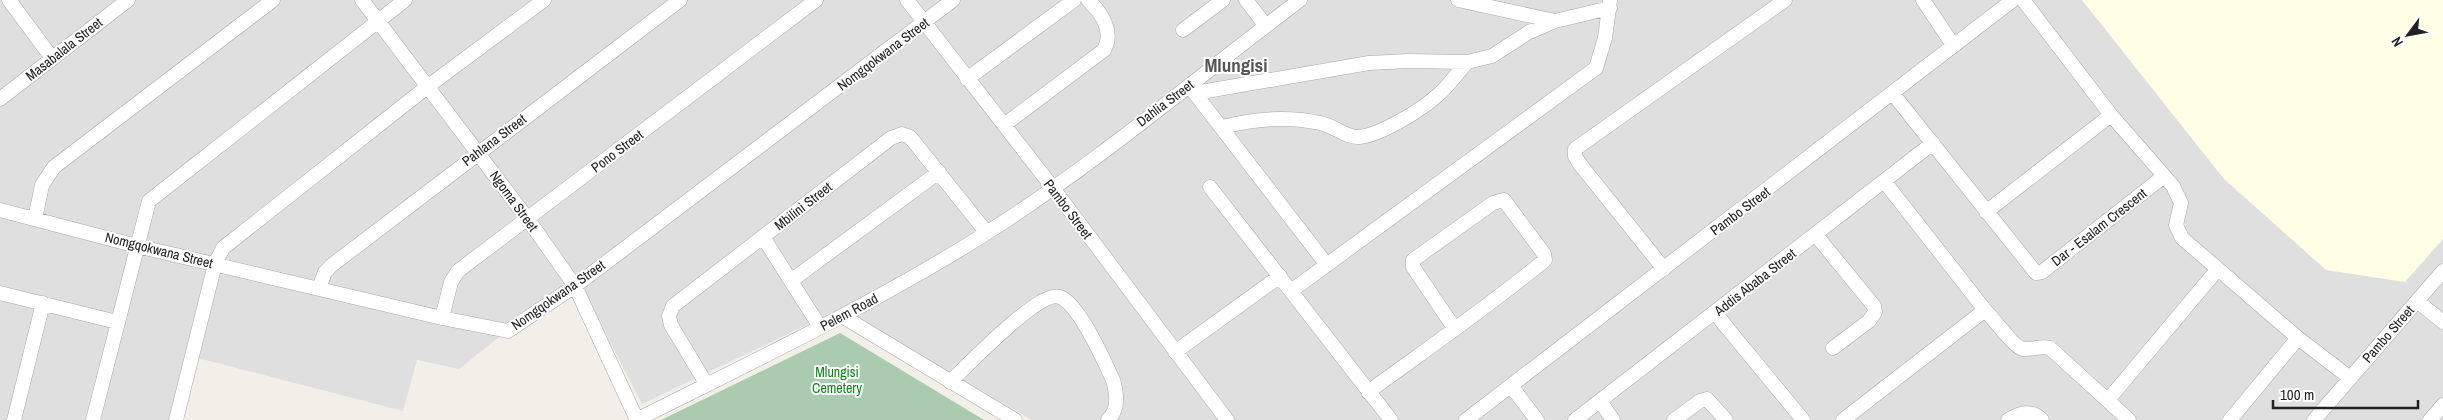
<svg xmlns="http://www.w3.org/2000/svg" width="2443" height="420" font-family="'Archivo Narrow',sans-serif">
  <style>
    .residential { fill: #e0dfdf }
    .education { fill: #ffffe5 }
    .cemetery { fill: #aacbaf }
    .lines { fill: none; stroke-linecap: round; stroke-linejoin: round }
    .minor-casing { stroke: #a9a9a9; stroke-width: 15 }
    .minor { stroke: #fff; stroke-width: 14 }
    .labels { text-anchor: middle; stroke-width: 4; stroke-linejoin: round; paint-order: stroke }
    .street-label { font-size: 14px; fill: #222; stroke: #fff }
    .park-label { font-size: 14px; fill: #0c8416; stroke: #fff }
    .district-label { font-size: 19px; font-weight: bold; fill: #555; stroke: #fff }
  </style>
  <rect width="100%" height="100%" fill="#f2efe9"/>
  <!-- residential -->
  <path class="residential" d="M0 0H2443V420H1118L1108 409 1101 420H1032L840 309 642 404 576 276 459 369 417 360 403 411 186 355 170 420H0Z"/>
  <!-- education -->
  <path class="education" d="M2082 0H2443V239L2405 282 2326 270 2224 179Z"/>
  <!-- cemetery -->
  <path class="cemetery" d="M840 333 984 420H661Z"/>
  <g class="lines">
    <defs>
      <path id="minor" d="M9 0 52 58
        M362 0 527 218 575 286 637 420
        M907 0 1053 188 1227 420
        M1246 0 1266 26
        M1458 0 1555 21
        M1923 0 1953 45
        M2023 0 2111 115 2173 186 2181 203 2176 225 2182 238 2298 338 2350 378
        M1183 30 1223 0
        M967 79 1074 0
        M1190 87 1327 265
        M1195 93 1369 63 1408 61 1467 62 1492 56 1529 32 1555 21 1610 8
        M1893 94 2036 273 2042 272 2164 176
        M0 99 128 0
        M1004 125 1104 50C1114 32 1102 13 1088 0
        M1222 127C1253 119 1288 116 1320 123 1333 125 1346 138 1359 137 1381 135 1423 109 1439 94 1449 85 1458 73 1467 62
        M1884 181 1985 310C1993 318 2015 348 2023 349 2033 350 2041 345 2050 348L2129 420
        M1210 187 1391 420
        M0 210 137 246 442 318 508 331 575 286 953 0
        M1986 212 2111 115
        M35 219 42 185 54 167 273 0
        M1815 234 1874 306 1875 312 1869 321 1833 348
        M763 237 820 327
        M1664 269 1579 163 1575 156V149L1785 0
        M792 280 939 172
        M319 288 325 272 332 265 680 0
        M1291 291 1596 68 1605 38 1610 0
        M0 293 117 322
        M2417 301 2443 322
        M1715 313 1803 420
        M842 316 1015 420
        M442 318 451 282 458 271 816 0
        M1175 352 1280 276
        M950 382C966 367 1040 289 1060 297 1080 305 1104 361 1113 380 1117 394 1119 409 1108 420
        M707 385 671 325 669 316 673 306 891 138 902 134 910 137 987 233
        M1511 386 1537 420
        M1368 392C1427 349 1488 307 1545 260L1544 254 1504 200 1493 203 1413 260V267L1455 329
        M2108 400 2217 270
        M1600 401 1613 420
        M14 420 43 303
        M93 420 149 201 405 0
        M176 420 215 264 223 248 427 87 544 0
        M636 420C754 361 874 304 985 234 1096 164 1196 78 1300 0
        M1466 420 2013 0
        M1575 420 1933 143
        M1674 420 1700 401 1707 399 1726 420
        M1843 420 1985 310
        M2008 420C2020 413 2031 409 2042 420
        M2230 420 2298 338
        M2314 420 2443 271
        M2430 420 2443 405"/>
    </defs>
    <!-- minor casing -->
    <use href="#minor" class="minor-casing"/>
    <!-- minor -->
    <use href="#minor" class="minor"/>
  </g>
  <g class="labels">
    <!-- street labels -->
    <g class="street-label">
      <text transform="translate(64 49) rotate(-38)" y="5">Masabalala Street</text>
      <text transform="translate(883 54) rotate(-37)" y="5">Nomgqokwana Street</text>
      <text transform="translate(1165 103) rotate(-37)" y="5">Dahlia Street</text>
      <text transform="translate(494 140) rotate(-37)" y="5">Pahlana Street</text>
      <text transform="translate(617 151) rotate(-37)" y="5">Pono Street</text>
      <text transform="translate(514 201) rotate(54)" y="5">Ngoma Street</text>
      <text transform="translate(803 206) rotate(-38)" y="5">Mbilini Street</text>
      <text transform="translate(1068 209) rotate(53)" y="5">Pambo Street</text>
      <text transform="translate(1740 211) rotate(-37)" y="5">Pambo Street</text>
      <text transform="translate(2099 227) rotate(-38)" y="5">Dar - Esalam Crescent</text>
      <text transform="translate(159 250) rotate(14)" y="5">Nomgqokwana Street</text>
      <text transform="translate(1755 282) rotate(-38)" y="5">Addis Ababa Street</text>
      <text transform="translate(558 295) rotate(-35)" y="5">Nomgqokwana Street</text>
      <text transform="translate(849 312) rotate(-28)" y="5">Pelem Road</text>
      <text transform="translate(2388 334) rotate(-49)" y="5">Pambo Street</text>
    </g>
    <!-- park labels -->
    <g class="park-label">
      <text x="837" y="377">Mlungisi<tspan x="837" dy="16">Cemetery</tspan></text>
    </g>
    <!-- district labels -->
    <g class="district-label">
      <text x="1236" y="72">Mlungisi</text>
    </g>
  </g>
  <!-- north arrow -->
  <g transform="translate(2408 35) rotate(238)" stroke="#ffffff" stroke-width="4" paint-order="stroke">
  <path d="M0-4L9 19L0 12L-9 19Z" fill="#222222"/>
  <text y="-8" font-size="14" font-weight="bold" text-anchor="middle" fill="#222222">N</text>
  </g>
  <!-- scale -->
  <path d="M2273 400v8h145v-8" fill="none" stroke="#222222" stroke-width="2.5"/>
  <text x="2280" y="400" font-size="15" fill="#222222" stroke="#ffffff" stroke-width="4" paint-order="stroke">100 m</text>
</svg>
